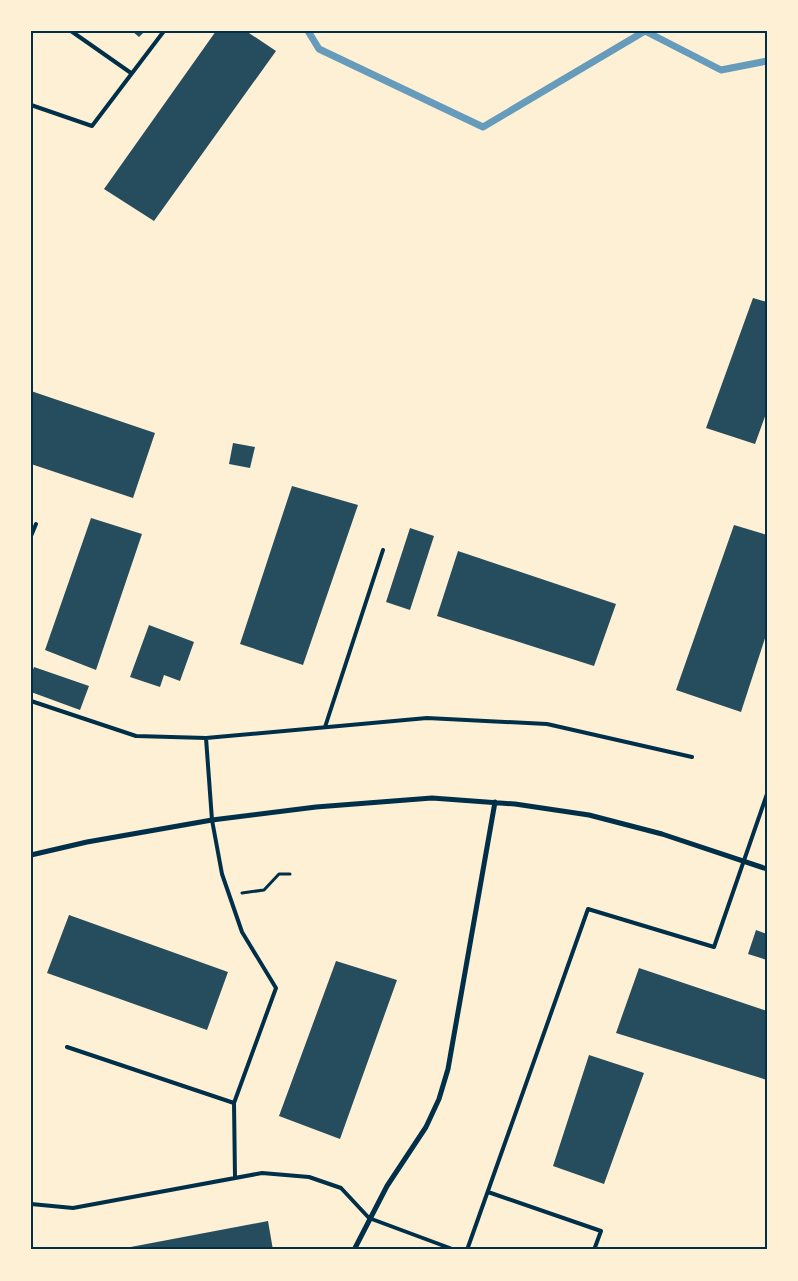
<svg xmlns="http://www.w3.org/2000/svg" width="798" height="1281" font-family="'PT Sans',sans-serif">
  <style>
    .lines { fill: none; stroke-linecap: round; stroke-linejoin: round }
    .stream { stroke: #669bbc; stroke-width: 7 }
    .building { fill: #264d5e }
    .path { stroke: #003049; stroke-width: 3 }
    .service { stroke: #003049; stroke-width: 4 }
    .minor { stroke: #003049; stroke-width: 5 }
    .neatline { fill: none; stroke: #003049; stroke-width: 2 }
  </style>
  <rect width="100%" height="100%" fill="#fdf0d5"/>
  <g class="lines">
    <!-- stream -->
    <path class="stream" d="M308 31 319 49 483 127 645 31
      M645 31 721 70 767 61"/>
  </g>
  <!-- building -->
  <path class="building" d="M132 31H145L139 37Z
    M216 31H246L276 51 154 221 104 189Z
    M753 298 767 302V411L755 444 706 428Z
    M31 391 155 433 133 498 31 464Z
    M233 443 255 447 250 468 229 464Z
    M292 486 358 505 303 665 240 644Z
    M91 518 142 534 96 670 45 650Z
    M734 525 767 535V632L741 712 676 690Z
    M410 528 434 536 410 610 386 602Z
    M458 551 616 604 594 666 437 616Z
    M149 625 194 642 180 681 164 675 160 687 130 677Z
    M34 667 89 686 80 710 31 692V675Z
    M69 915 228 972 207 1030 47 973Z
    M756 930 767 934V960L748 954Z
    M336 961 397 980 340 1139 279 1116Z
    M639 968 767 1011V1080L616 1033Z
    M589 1055 644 1073 604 1184 553 1166Z
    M268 1221 273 1250H120V1249Z"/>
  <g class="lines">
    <!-- path -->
    <path class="path" d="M242 893 264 890 279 874H290"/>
    <!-- service -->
    <path class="service" d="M71 31 131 73
      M31 105 92 126 164 31
      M31 536 36 524
      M31 701 136 736 206 738 427 718 547 724 692 757
      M325 727 383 550
      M206 738 212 820 222 874 242 932 276 988 234 1103 235 1178
      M67 1047 234 1103
      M488 1192 601 1231 594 1250
      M31 1204 73 1208 262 1173 309 1177 341 1188 369 1218 455 1250
      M467 1250 588 909 714 947 767 794"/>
    <!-- minor -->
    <path class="minor" d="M31 855 87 842 212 820 316 807 432 798 515 804 589 815 662 834 767 869
      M354 1250 387 1186 426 1127 439 1099 448 1069 495 802"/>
  </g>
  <!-- border -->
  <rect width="798" height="1281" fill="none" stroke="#fdf0d5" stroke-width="65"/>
  <rect x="32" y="32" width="734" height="1216" class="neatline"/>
</svg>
